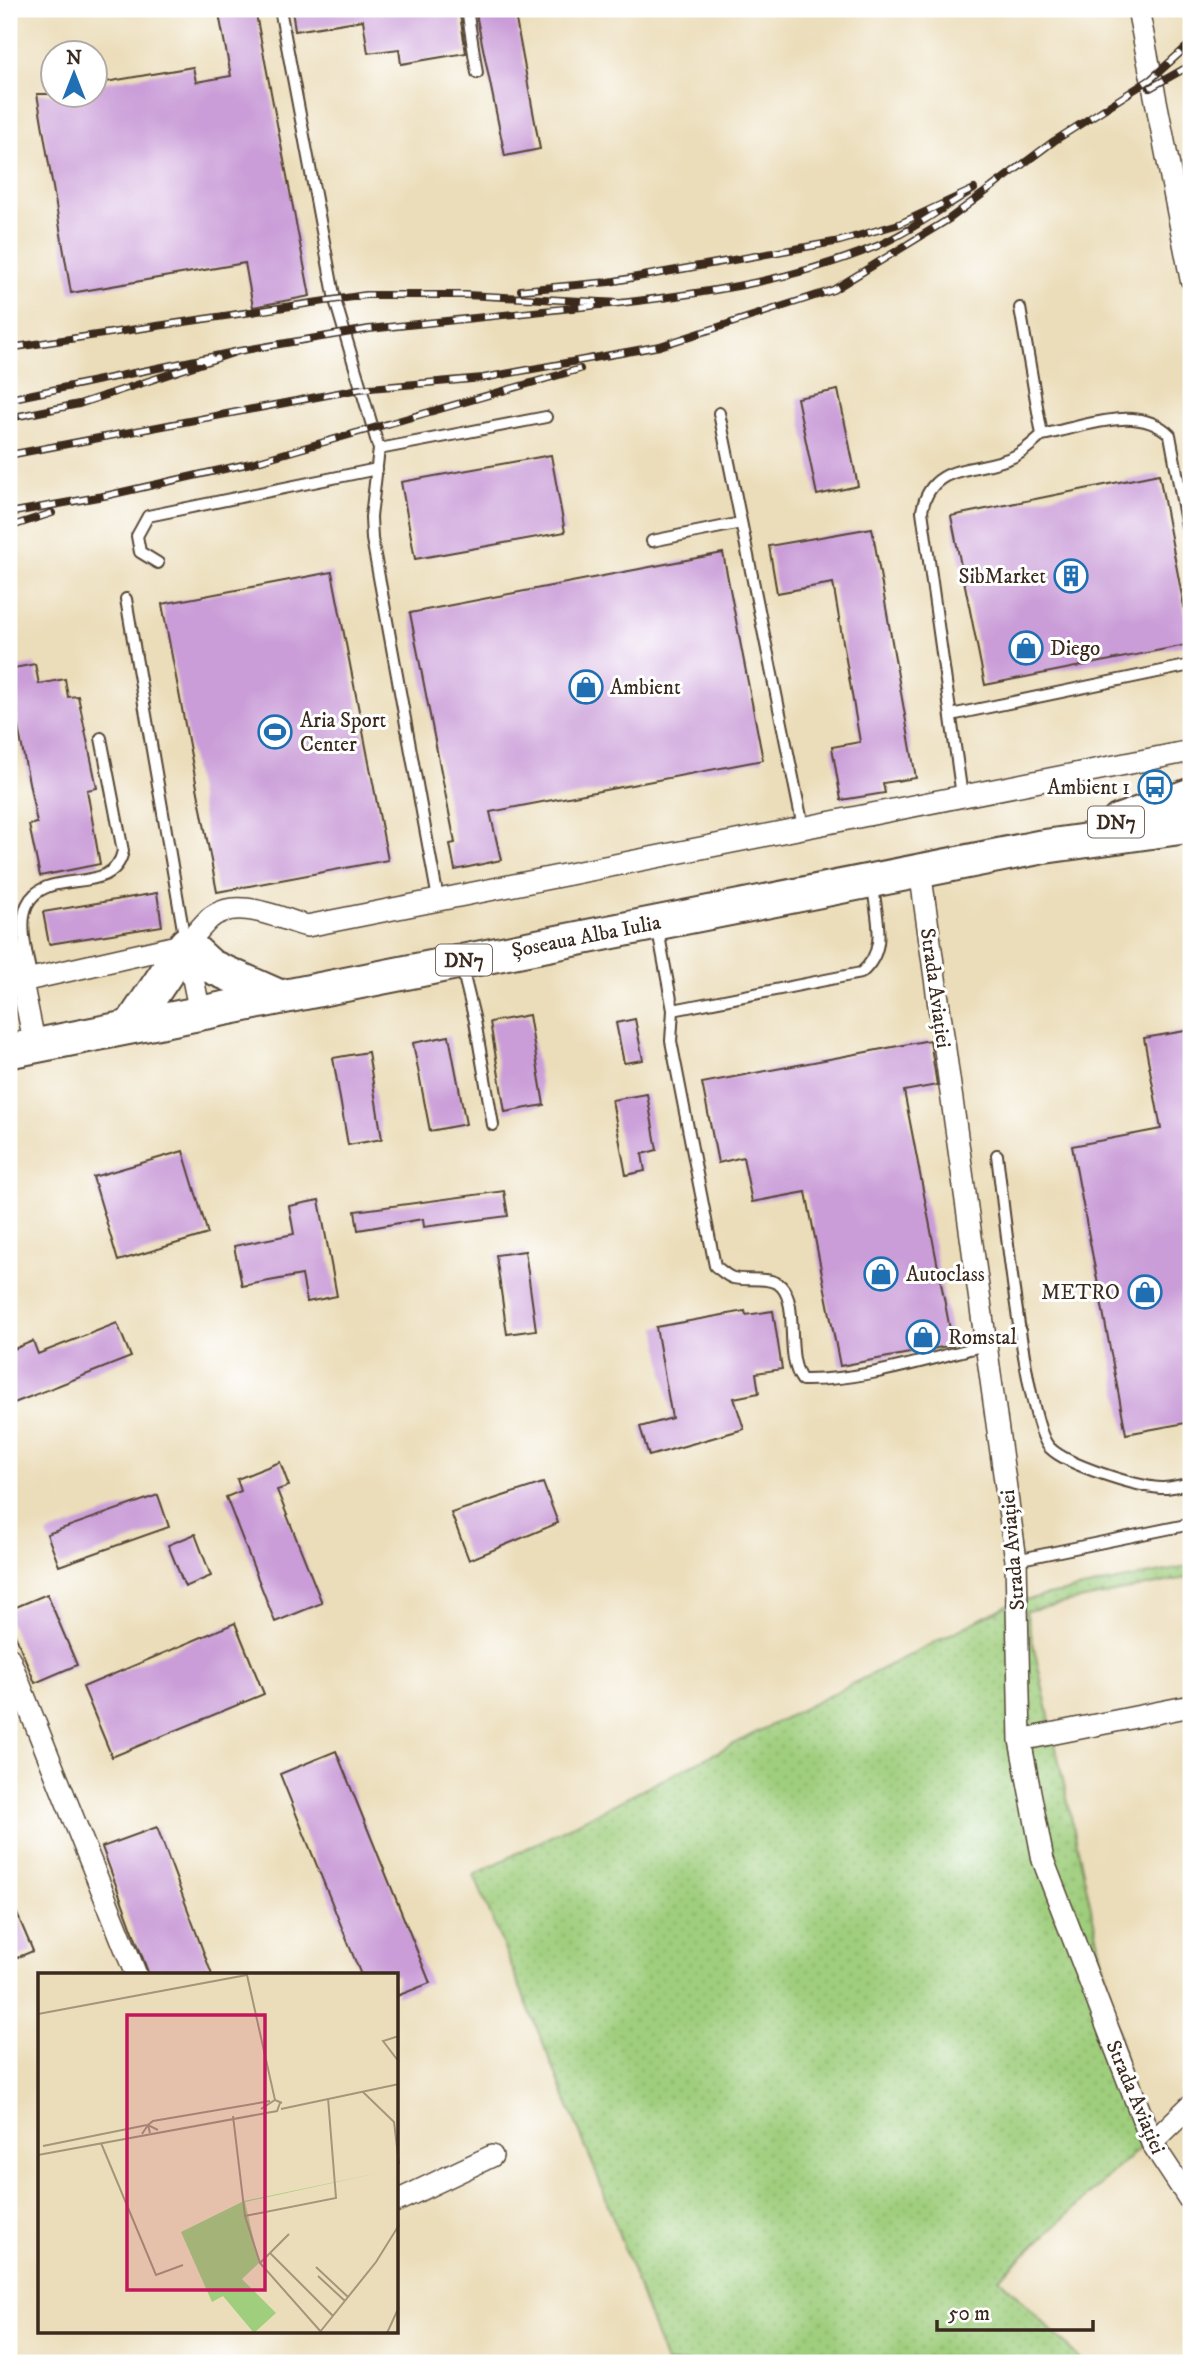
<svg xmlns="http://www.w3.org/2000/svg" width="1200" height="2372" font-family="'IM FELL DW Pica',serif">
  <style>
    .grass { fill: url(#grass-dots); stroke: #6d7c4e; stroke-width: 2 }
    .building { fill: #ca9dd8 }
    .lines { fill: none; stroke-linecap: round; stroke-linejoin: round }
    .service-casing { stroke: #554535; stroke-width: 14 }
    .minor-casing { stroke: #554535; stroke-width: 24 }
    .primary-casing { stroke: #554535; stroke-width: 37 }
    .service { stroke: #fff; stroke-width: 10 }
    .minor { stroke: #fff; stroke-width: 21 }
    .primary { stroke: #fff; stroke-width: 33 }
    .rail-casing { stroke: #3b2a1e; stroke-width: 8 }
    .rail { stroke: #fff; stroke-width: 5; stroke-dasharray: 16; stroke-linecap: butt }
    .labels { text-anchor: middle; stroke-width: 6; stroke-linejoin: round; paint-order: stroke }
    .shield { fill: #fff; stroke: #766a62; stroke-width: 2 }
    .shield-label { font-size: 19px; font-weight: bold; fill: #3b2a1e }
    .poi-label { font-size: 21px; fill: #3b2a1e; stroke: #fff; text-anchor: start }
    .street-label { font-size: 21px; fill: #3b2a1e; stroke: #fff }
    .inset-road { fill: none; stroke: #a5957b; stroke-width: 2 }
    .view { fill: #c2185b; fill-opacity: 0.15; stroke: #c2185b; stroke-width: 3.5 }
    .inset-edge { fill: none; stroke: #3b2a1e; stroke-width: 3.5 }
  </style>
  <defs>
    <pattern id="grass-dots" width="8" height="8" patternUnits="userSpaceOnUse" patternTransform="scale(1.75)"><rect width="8" height="8" fill="#9fce7d"/><path d="M2 2h.1M6 6h.1" fill="none" stroke="#8ab16c" stroke-width="1.8" stroke-linecap="round"/></pattern>
  </defs>
  <rect width="100%" height="100%" fill="#fff"/>
  <filter id="ink" filterUnits="userSpaceOnUse"><feTurbulence type="fractalNoise" baseFrequency=".0143" numOctaves="2"/><feDisplacementMap in="SourceGraphic" scale="14" xChannelSelector="R" yChannelSelector="G"/><feConvolveMatrix kernelMatrix="1 2 1 2 8 2 1 2 1" color-interpolation-filters="sRGB"/></filter>
  <filter id="wash" filterUnits="userSpaceOnUse"><feTurbulence type="fractalNoise" baseFrequency=".00686" numOctaves="4" result="noise"/><feDisplacementMap in="SourceGraphic" scale="28" xChannelSelector="R" yChannelSelector="G"/><feGaussianBlur stdDeviation="1.57" result="paint"/><feColorMatrix in="noise" values="0 0 0 0 0 0 0 0 0 0 0 0 0 0 0 0 0 1.4 0 .05"/><feComposite in="paint" operator="in"/></filter>
  <g filter="url(#wash)">
    <rect width="100%" height="100%" fill="#ebddb9"/>
    <!-- grass -->
    <path class="grass" d="M1191 1566V1577L1026 1611 1143 2145 999 2278 1084 2363H666L598 2177 474 1875 1014 1602Z"/>
    <g id="blocks">
      <!-- building -->
      <path class="building" d="M218 9H255L310 296 253 307 245 263 71 293 37 94H94V84L193 67 196 82 231 76Z
        M292 9H459L466 53 401 64 399 49 368 53 363 20 295 31Z
        M475 9H514L540 149 505 156Z
        M838 390 858 486 817 495 797 398Z
        M551 455 565 532 415 559 401 482Z
        M1159 474 1191 644 985 685 951 516Z
        M872 528 916 778 883 783 885 793 841 800 832 747 860 742 833 583 777 593 769 546Z
        M723 553 763 760 490 812 501 860 455 870 450 844 455 843 410 613Z
        M332 572 388 860 217 892 162 604Z
        M35 664 39 684 65 679 68 697 78 696 97 788 87 790 100 864 40 876 29 825 37 823 9 681V669Z
        M157 893 162 926 49 944 43 912Z
        M529 1015 544 1105 505 1112 490 1022Z
        M635 1019 643 1060 624 1063 616 1023Z
        M1191 1030V1422L1126 1434 1072 1146 1161 1129 1144 1038Z
        M449 1036 466 1124 430 1131 413 1043Z
        M930 1040 937 1085 904 1091 953 1345 840 1366 806 1192 752 1202 743 1157 718 1163 702 1083Z
        M368 1052 382 1139 348 1145 333 1058Z
        M647 1094 657 1150 642 1154 645 1171 626 1175 612 1100Z
        M183 1151 208 1234 118 1261 93 1177Z
        M504 1191 508 1216 424 1227 423 1219 358 1230 355 1211Z
        M319 1200 337 1296 307 1302 302 1275 242 1286 234 1246 294 1234 289 1206Z
        M525 1251 536 1330 507 1334 496 1255Z
        M745 1311 746 1315 773 1311 782 1369 756 1373 759 1393 734 1398 744 1429 649 1456 640 1427 672 1418 656 1327Z
        M117 1323 131 1357 9 1405V1351L33 1341 38 1354Z
        M280 1462 289 1486 277 1490 322 1603 275 1622 226 1497 241 1491 237 1479Z
        M543 1483 558 1523 469 1560 451 1513Z
        M158 1495 169 1527 59 1566 47 1534Z
        M195 1534 211 1576 185 1587 168 1545Z
        M47 1594 77 1665 35 1683 9 1620V1610Z
        M235 1623 264 1694 112 1757 83 1687Z
        M336 1751 430 1983 397 1996V1975H361L280 1774Z
        M157 1827 212 1975H149L102 1847Z
        M9 1895 33 1951 9 1961Z"/>
    </g>
  </g>
  <g filter="url(#ink)">
    <use href="#blocks" fill-opacity="0" stroke="#554535" stroke-width="2"/>
    <g class="lines">
      <defs>
        <path id="service" d="M280 9 335 300 379 449 371 517 372 539 438 899
          M467 9 477 73
          M719 413 803 827
          M1042 435C1082 427 1138 403 1170 435L1191 549
          M379 449 546 417
          M652 541 741 523
          M158 563 140 552 137 536 148 516 377 469
          M126 599 185 941
          M951 715 1191 665
          M962 796 922 511C931 460 979 474 1015 456 1025 451 1034 442 1042 435L1020 308
          M9 914 22 982
          M657 925 673 1010 671 1041 715 1266C721 1270 726 1276 733 1278 747 1281 770 1276 781 1286 800 1306 784 1356 802 1380 863 1381 927 1359 986 1345
          M461 964 475 1021 493 1125
          M32 980C28 959 18 925 27 905 45 865 113 899 123 851L101 738
          M673 1010 861 973C889 949 876 919 873 885
          M997 1155C1003 1201 1026 1426 1050 1448 1067 1465 1135 1486 1160 1488 1170 1489 1181 1485 1191 1483
          M1016 1560 1191 1524"/>
        <path id="minor" d="M1138 9 1191 279
          M920 870 1016 1560 1020 1740 1043 1860 1152 2143 1191 2202
          M22 982 35 1046
          M9 984 186 944
          M200 1013 186 944C194 936 201 927 209 919 236 896 278 918 307 926L1191 751
          M9 1658 136 1975
          M1020 1740 1191 1706
          M1152 2143 1191 2105
          M397 2201 492 2156"/>
        <path id="primary" d="M1119 821 1191 795
          M130 1027 186 944 210 966 278 996
          M9 1051 1041 847 1191 826"/>
      </defs>
      <!-- service casing -->
      <use href="#service" class="service-casing"/>
      <!-- minor casing -->
      <use href="#minor" class="minor-casing"/>
      <!-- primary casing -->
      <use href="#primary" class="primary-casing"/>
      <!-- service -->
      <use href="#service" class="service"/>
      <!-- minor -->
      <use href="#minor" class="minor"/>
      <!-- primary -->
      <use href="#primary" class="primary"/>
      <defs>
        <path id="rail" d="M1150 88 1191 65
          M521 290 609 282 840 241 899 224 974 189C943 207 910 232 877 246 794 280 708 293 620 303
          M9 348 366 295H466L620 303 369 329 239 351
          M9 399 239 351 79 404 9 418
          M9 455 359 389 483 378 660 346 833 290 949 219 1054 141 1151 79 1191 43
          M9 513 109 495 251 463 580 369
          M9 527 52 513"/>
      </defs>
      <!-- rail casing -->
      <use href="#rail" class="rail-casing"/>
      <!-- rail -->
      <use href="#rail" class="rail"/>
    </g>
  </g>
  <!-- icons -->
  <defs>
    <symbol id="building-ring" viewBox="-11 -11 22 22"><circle r="9.5" fill="#fff" stroke="#1f6fb2" stroke-width="1.5"/><path d="M-4-6H4V6H1V3H-1V6H-4ZM-2.5-4.3h1.7v1.8h-1.7ZM.8-4.3h1.7v1.8H.8ZM-2.5-1h1.7V.8h-1.7ZM.8-1h1.7V.8H.8Z" fill="#1f6fb2"/></symbol>
    <symbol id="shop-ring" viewBox="-11 -11 22 22"><circle r="9.5" fill="#fff" stroke="#1f6fb2" stroke-width="1.5"/><path d="M-5-2.5h2.3a2.7 3.5 0 0 1 5.4 0H5L5.5 6h-11ZM-1.5-2.5h3a1.5 2.3 0 0 0-3 0Z" fill="#1f6fb2"/></symbol>
    <symbol id="stadium-ring" viewBox="-11 -11 22 22"><circle r="9.5" fill="#fff" stroke="#1f6fb2" stroke-width="1.5"/><path d="M0-5a6.5 5 0 1 0 0 10a6.5 5 0 1 0 0-10ZM-3.5-1.8h7v3.6h-7Z" fill="#1f6fb2"/></symbol>
    <symbol id="bus-ring" viewBox="-11 -11 22 22"><circle r="9.5" fill="#fff" stroke="#1f6fb2" stroke-width="1.5"/><path d="M-5-6H5V4H4V6H2V4H-2V6H-4V4H-5ZM-3.5-4V0h7V-4ZM-3.5 1.2v1.5H-2V1.2ZM2 1.2v1.5H3.5V1.2Z" fill="#1f6fb2"/></symbol>
  </defs>
  <g fill-rule="evenodd">
    <use href="#building-ring" x="1052" y="557" width="38" height="38"/>
    <use href="#shop-ring" x="1007" y="629" width="38" height="38"/>
    <use href="#shop-ring" x="567" y="668" width="38" height="38"/>
    <use href="#stadium-ring" x="256" y="713" width="38" height="38"/>
    <use href="#bus-ring" x="1136" y="768" width="38" height="38"/>
    <use href="#shop-ring" x="862" y="1255" width="38" height="38"/>
    <use href="#shop-ring" x="1126" y="1273" width="38" height="38"/>
    <use href="#shop-ring" x="904" y="1318" width="38" height="38"/>
  </g>
  <g class="labels">
    <!-- shield labels -->
    <g class="shield">
      <rect x="1088" y="806.5" width="56" height="31" rx="5"/>
      <rect x="436" y="944.5" width="56" height="31" rx="5"/>
    </g>
    <g class="shield-label">
      <text x="1116" y="829">DN7</text>
      <text x="464" y="967">DN7</text>
    </g>
    <!-- poi labels -->
    <g class="poi-label">
      <text x="1046" y="583" text-anchor="end">SibMarket</text>
      <text x="1050" y="655">Diego</text>
      <text x="610" y="694">Ambient</text>
      <text x="300" y="727">Aria Sport<tspan x="300" dy="24">Center</tspan></text>
      <text x="1130" y="794" text-anchor="end">Ambient 1</text>
      <text x="906" y="1281">Autoclass</text>
      <text x="1120" y="1299" text-anchor="end">METRO</text>
      <text x="948" y="1344">Romstal</text>
    </g>
    <!-- street labels -->
    <g class="street-label">
      <text transform="translate(586 936) rotate(-11)" y="7">Șoseaua Alba Iulia</text>
      <text transform="translate(936 988) rotate(82)" y="7">Strada Aviației</text>
      <text transform="translate(1012 1550) rotate(-95)" y="7">Strada Aviației</text>
      <text transform="translate(1136 2097) rotate(67)" y="7">Strada Aviației</text>
    </g>
  </g>
  <!-- overview -->
  <g transform="translate(38 1973)">
    <rect width="360" height="360" fill="#ebddb9"/>
    <path d="M345 199 207 229 221 290 204 306 238 340 216 360 185 323 174 329 143 259 206 228Z" fill="#9fce7d"/>
    <path class="inset-road" d="M0 41 209 2 237 127M361 63 345 68 361 89M325 119 356 149 361 191M223 136 237 127 244 130M243 136 361 111M195 143 207 243 222 290 284 360M112 160 110 152 115 148 232 128M104 161 110 152 120 157M63 170 118 302 145 292M5 173 109 152M0 182 239 138 242 130M207 243 298 225 290 125M232 280 295 343M222 290 251 261M278 294 310 324M280 303 307 328M282 359 338 289 361 252M349 360 361 334"/>
    <path class="view" d="M89 42H227V317H89Z"/>
    <rect width="360" height="360" class="inset-edge"/>
  </g>
  <!-- margin -->
  <rect width="1200" height="2372" fill="none" stroke="#fff" stroke-width="35"/>
  <!-- north arrow -->
  <g transform="translate(74 74)"><circle r="33" fill="#ffffff" stroke="#b1aaa5" stroke-width="2"/>
  <path d="M0-5L12 26L0 18L-12 26Z" fill="#1f6fb2"/>
  <text y="-10" font-size="19" font-weight="bold" text-anchor="middle" fill="#3b2a1e">N</text>
  </g>
  <!-- scale -->
  <path d="M937 2320v10h156v-10" fill="none" stroke="#3b2a1e" stroke-width="3.5"/>
  <text x="948" y="2320" font-size="21" fill="#3b2a1e" stroke="#ffffff" stroke-width="5" paint-order="stroke">50 m</text>
</svg>
